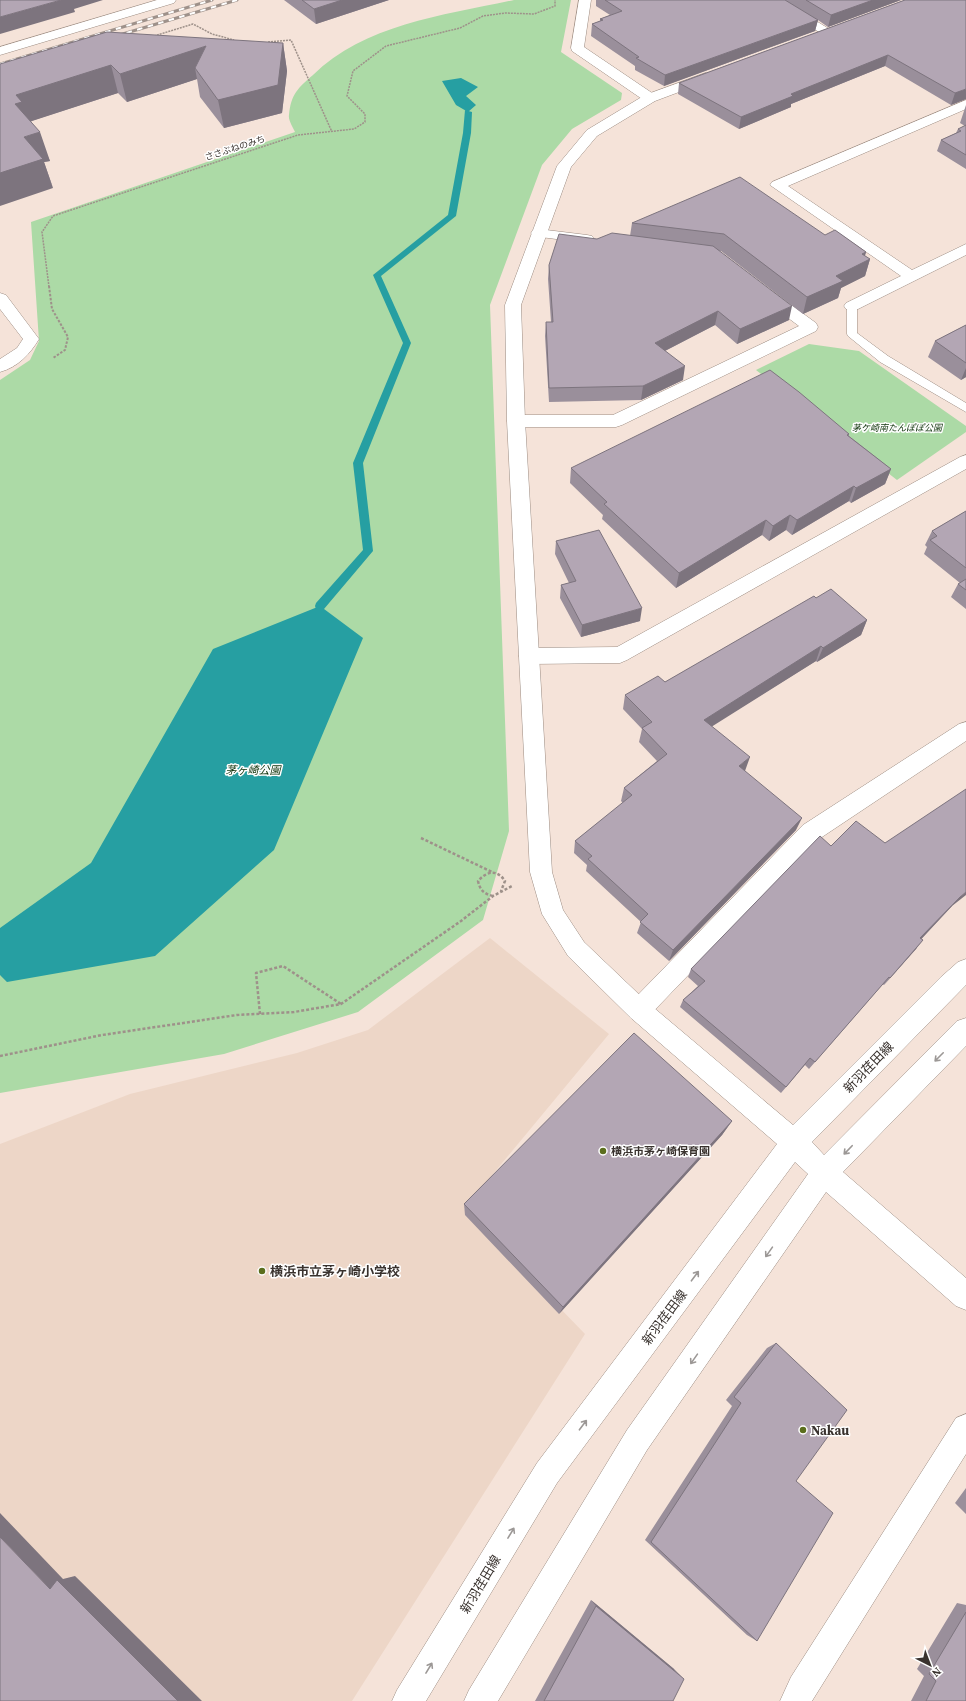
<svg xmlns="http://www.w3.org/2000/svg" width="966" height="1701" font-family="'Source Serif 4','Noto Sans JP',serif">
  <style>
    .built { fill: #edd6c7 }
    .green { fill: #acdaa6 }
    .water { fill: #269fa2 }
    .lines { fill: none; stroke-linecap: round; stroke-linejoin: round }
    .stream { fill: #269fa2; fill-rule: evenodd }
    .lane-casing { stroke: #9c8c82; stroke-width: 1 }
    .street-casing { stroke: #9c8c82; stroke-width: 1 }
    .secondary-casing { stroke: #9c8c82; stroke-width: 1 }
    .path-far2 { stroke: #9e918a; stroke-width: 1.5; stroke-dasharray: 2 1; stroke-linecap: butt }
    .path-far1 { stroke: #9e918a; stroke-width: 2; stroke-dasharray: 2.5 1.5; stroke-linecap: butt }
    .path { stroke: #9e918a; stroke-width: 2.5; stroke-dasharray: 3 2; stroke-linecap: butt }
    .lane { fill: #fff; fill-rule: evenodd }
    .street { fill: #fff; fill-rule: evenodd }
    .secondary { fill: #fff; fill-rule: evenodd }
    .rail-casing { stroke: #9e918a; stroke-width: 3 }
    .rail { stroke: #fff; stroke-width: 2; stroke-dasharray: 5.5; stroke-linecap: butt }
    .wall { fill: #9a8f9b }
    .shaded-wall { fill: #7d747e }
    .building { fill: #b3a6b4; stroke: #7d747e }
    .oneway { stroke: #9c9896 }
    .poi-dot { fill: #5b6e1d; stroke: #fff; stroke-width: 1.5 }
    .labels { text-anchor: middle; stroke-width: 3; stroke-linejoin: round; paint-order: stroke }
    .far-street-label { font-size: 9px; fill: #39322e; stroke: #fff }
    .far-park-label { font-size: 9px; font-style: italic; fill: #10340c; stroke: #fff }
    .park-label { font-size: 11px; font-style: italic; fill: #10340c; stroke: #fff }
    .poi-label { font-size: 11px; font-weight: bold; fill: #39322e; stroke: #fff; text-anchor: start }
    .near-street-label { font-size: 13px; fill: #39322e; stroke: #fff }
    .near-poi-label { font-size: 13px; font-weight: bold; fill: #39322e; stroke: #fff; text-anchor: start }
  </style>
  <rect width="100%" height="100%" fill="#f5e3d9"/>
  <!-- built -->
  <path class="built" d="M490 938 609 1034 464 1209 585 1334 352 1701H0V1144L130 1094 297 1053 368 1030Z"/>
  <!-- green -->
  <path class="green" d="M514 0H571L561 52 622 93 621 100 572 129 542 165 490 305 509 831 483 920 358 1012 224 1054 0 1093V380L30 360 39 341 31 222 295 132C293 127 288 120 289 115 291 94 298 88 313 75 365 24 445 15 514 0Z
    M809 344 859 351 966 426V432L897 480 756 370Z"/>
  <!-- water -->
  <path class="water" d="M461 78 478 87 466 96 476 105 468 112 456 105 442 81Z
    M320 606 363 638 274 850 155 956 7 982 0 975V928L91 863 213 649Z"/>
  <g class="lines">
    <!-- stream -->
    <path class="stream" d="M465 110 472 112 471 133 456 216 381 276 411 343 363 463 373 551 324 609H316L315 606 316 603 363 550 353 463 403 343 373 275 448 215 463 133Z"/>
    <defs>
      <path id="lane" d="M852 303 857 306V333L888 356 966 403V412L880 362 848 336 847 334V306Z"/>
      <path id="street" d="M579 0H591L584 47 655 95 657 98 655 101H645L572 51 571 48Z
        M767 0H782L834 32 832 35H824Z
        M966 100V109L788 186 912 270 966 244V255L858 309 852 311 846 309 844 306 846 303 901 276 770 185 772 182Z
        M538 229 587 235 592 236 594 239 592 242 587 243 533 236 531 233 533 230Z
        M766 289 772 291 816 323 818 327 816 331 622 425 616 427H516L510 425 507 421 510 417 516 415H613L799 326 760 297 758 294 760 291Z
        M966 455V469L627 660 620 663 529 664 522 661 519 656 522 651 529 648 617 647 960 457Z
        M966 722V741L819 839 647 1018 639 1021 631 1018 627 1010 631 1002 803 825 959 724Z
        M966 1414V1454L812 1701H780L791 1677 956 1418Z"/>
      <path id="secondary" d="M157 0H176L174 3 0 55V47Z
        M706 73 713 77 711 80 655 101 597 136 571 167 521 305 525 421 552 872 563 910 584 942 647 1002 793 1125 941 977 958 962 966 959V985L812 1142 824 1155 957 1021 966 1018V1046L843 1172 966 1278V1310L956 1306 826 1192 647 1450 498 1701H464L469 1690 627 1430 808 1174 795 1162 557 1483 426 1701H392L397 1690 537 1463 777 1144 631 1018 568 956 542 914 530 872 507 421 505 305 557 166 587 130 645 95Z
        M0 293 6 295 39 339C30 354 18 367 0 372V359L17 348 23 339 0 309Z"/>
    </defs>
    <!-- lane casing -->
    <use href="#lane" class="lane-casing"/>
    <!-- street casing -->
    <use href="#street" class="street-casing"/>
    <!-- secondary casing -->
    <use href="#secondary" class="secondary-casing"/>
    <!-- path-far2 -->
    <path class="path-far2" d="M154 36 193 24 212 34 234 40
      M268 42 291 40 332 132
      M49 287 42 232 53 216 298 135 354 129 365 122V114L347 96 353 71 386 46 460 28 483 16 505 13 534 14 555 6V0"/>
    <!-- path-far1 -->
    <path class="path-far1" d="M49 286 52 309 68 337 65 350 53 358"/>
    <!-- path -->
    <path class="path" d="M421 838 492 872
      M493 896C484 894 480 890 478 881 487 871 497 869 505 881L501 891
      M260 1014 256 973 283 966 341 1004
      M0 1056 102 1035 237 1015 294 1012 341 1004 461 921 493 896 512 886"/>
    <!-- lane -->
    <use href="#lane" class="lane"/>
    <!-- street -->
    <use href="#street" class="street"/>
    <!-- secondary -->
    <use href="#secondary" class="secondary"/>
    <defs>
      <path id="rail" d="M116 36 237 0
        M0 64 212 0"/>
    </defs>
    <!-- rail casing -->
    <use href="#rail" class="rail-casing"/>
    <!-- rail -->
    <use href="#rail" class="rail"/>
  </g>
  <!-- wall -->
  <path class="wall" d="M284 0H389L316 24Z
    M596 0H901L828 27 818 20 815 31 664 86 635 70V66L591 36 592 24 600 21V19L610 15 596 6Z
    M905 0 966 99 951 105 885 66 791 104V107L739 129 678 94 679 83Z
    M283 43 287 71 282 113 224 128 200 97 197 79 127 102 118 93 31 121 50 161 44 162 53 188 0 64Z
    M966 105V169L937 151 941 140 956 133 958 129 965 126 960 123Z
    M632 223 825 235 866 252 865 256 870 259 865 276 841 288 838 298 803 314 721 251H719L789 320 737 344 715 325 665 351 683 380 641 400 549 402 545 336 546 322H551L548 279 549 265 597 239 630 236Z
    M966 325V377L961 380 928 357 935 341Z
    M849 434V436L891 469 885 484 851 503 849 501 792 535 786 530 769 541 762 535 676 588 602 519 603 515 570 483 571 468Z
    M966 511V609L951 597 958 584 960 583 924 554 927 547 925 545 932 531Z
    M556 541 640 621 581 637 560 598 561 585 569 583 555 554Z
    M816 598 867 620 861 635 817 662 816 661 711 726 745 771 796 830 669 961 637 933 641 922 586 871 587 865 574 853 575 841 623 803 621 801 624 788 657 761 639 742 642 729 623 709 625 695 665 682Z
    M831 846 952 906 921 939 916 949 884 985 882 984 809 1069 805 1065 781 1093 680 1007 683 1000 698 986 688 977 691 969Z
    M732 1121 722 1135 559 1314 465 1215 464 1204Z
    M776 1343 796 1481 757 1641 747 1635 645 1540 732 1406 726 1400 767 1348Z
    M966 1488V1514L955 1503Z
    M591 1600 674 1669 673 1701H535Z
    M957 1603 966 1605V1701H911L924 1676 917 1669Z"/>
  <!-- shaded-wall -->
  <path class="shaded-wall" d="M61 0H103L74 9 75 12 0 34V17Z
    M342 0H389L316 24 314 9Z
    M873 0H901L828 27 831 15Z
    M818 20 815 31 664 86 665 75Z
    M283 43 287 71 282 113 224 128 218 100Z
    M206 46 195 68 197 79 127 102 120 74Z
    M888 55 885 66 791 104V107L739 129 741 117 791 94Z
    M111 65 118 93 29 122 15 104 16 95Z
    M966 89V99L951 105 955 93Z
    M40 132 50 161 44 162 53 188 0 206V173L24 137Z
    M866 252 862 263 870 259 865 276 841 288 838 298 803 314 807 297 836 276 862 254Z
    M792 306 789 320 737 344 740 329Z
    M718 311 715 325 653 357 655 343Z
    M685 366 683 380 641 400 643 386Z
    M966 368V377L961 380Z
    M891 469 885 484 851 503 856 488Z
    M854 486 849 501 792 535 797 520Z
    M790 515 786 530 769 541 773 526Z
    M766 520 762 535 676 588 679 573Z
    M642 608 640 621 581 637 582 625Z
    M867 620 861 635 817 662 823 648Z
    M821 646 816 661 700 734 704 720Z
    M750 757 745 771 734 780 739 766Z
    M802 818 796 830 669 961 673 950Z
    M966 892V895L952 906 914 947 920 938 960 897Z
    M923 940 916 949 884 985 890 978Z
    M889 977 882 984 809 1069 815 1062Z
    M732 1121 722 1135 559 1314 563 1307Z
    M0 1513 63 1579 75 1576 202 1701H178L50 1589 0 1537Z
    M591 1600 674 1669 684 1679 596 1606Z"/>
  <!-- building -->
  <path class="building" d="M0 0H61L0 17Z
    M302 0H342L314 9Z
    M605 0H785L818 20 665 75 636 58 639 57 592 24 603 20 600 19 622 11Z
    M806 0H873L831 15Z
    M905 0H966V89L955 93 888 55 791 94 793 96 741 117 679 83Z
    M107 32 283 43 278 85 218 100 195 68 206 46 120 74 111 65 16 95 22 102 15 104 40 132 24 137 43 159 0 173V64Z
    M966 125V155L941 140 961 131 958 129Z
    M740 177 825 235 835 230 866 252 862 254 870 259 836 276 843 281 807 297 724 234 632 223Z
    M612 233 713 246 792 306 740 329 718 311 655 343 685 366 643 386 549 388 546 322H553L549 265 559 234 597 239Z
    M966 325V363L935 341Z
    M770 370 799 392 849 434 847 435 891 469 856 488 854 486 797 520 790 515 773 526 766 520 679 573 604 504 607 502 571 468Z
    M966 511V568L930 540 937 536 932 531Z
    M599 530 642 608 582 625 561 585 576 581 556 541Z
    M966 579V590L958 584Z
    M831 589 867 620 823 648 821 646 704 720 750 757 739 766 802 818 673 950 640 922 648 914 588 859 592 856 575 841 632 795 624 788 667 754 642 728 652 722 625 695 658 676 665 682 814 596 816 598Z
    M966 789V892L960 897 920 938 923 940 890 978 889 977 815 1062 810 1058 786 1087 683 1000 705 981 691 969 820 836 831 846 856 821 885 843Z
    M634 1033 732 1121 563 1307 464 1204Z
    M776 1343 847 1410 796 1481 833 1513 757 1641 651 1542 741 1403 734 1397Z
    M0 1537 50 1589 57 1580 178 1701H0Z
    M596 1606 684 1679 673 1701H544Z
    M966 1612V1701H926L936 1681 929 1674Z"/>
  <!-- one-way arrows -->
  <defs><path id="oneway-shaft" d="M-6 0H5M1.5-3L5.5 0L1.5 3" fill="none" stroke-width="1.6" stroke-linecap="round" stroke-linejoin="round"/></defs>
  <g class="oneway">
    <use href="#oneway-shaft" transform="translate(939 1057) rotate(135)"/>
    <use href="#oneway-shaft" transform="translate(848 1150) rotate(134)"/>
    <use href="#oneway-shaft" transform="translate(769 1252) rotate(125)"/>
    <use href="#oneway-shaft" transform="translate(695 1276) rotate(-53)"/>
    <use href="#oneway-shaft" transform="translate(694 1359) rotate(125)"/>
    <use href="#oneway-shaft" transform="translate(583 1425) rotate(-53)"/>
    <use href="#oneway-shaft" transform="translate(511 1533) rotate(-59)"/>
    <use href="#oneway-shaft" transform="translate(429 1668) rotate(-59)"/>
  </g>
  <!-- markers -->
  <g class="poi-dot">
    <circle cx="603" cy="1151" r="4"/>
    <circle cx="262" cy="1271" r="4"/>
    <circle cx="803" cy="1430" r="4"/>
  </g>
  <g class="labels">
    <!-- far-street labels -->
    <g class="far-street-label">
      <text transform="translate(235 148) rotate(-18)" y="3">ささぶねのみち</text>
    </g>
    <!-- far-park labels -->
    <g class="far-park-label">
      <text x="897" y="431">茅ケ崎南たんぽぽ公園</text>
    </g>
    <!-- park labels -->
    <g class="park-label">
      <text x="253" y="774">茅ヶ崎公園</text>
    </g>
    <!-- poi labels -->
    <g class="poi-label">
      <text x="611" y="1155">横浜市茅ヶ崎保育園</text>
    </g>
    <!-- near-street labels -->
    <g class="near-street-label">
      <text transform="translate(868 1067) rotate(-46)" y="5">新羽荏田線</text>
      <text transform="translate(664 1317) rotate(-53)" y="5">新羽荏田線</text>
      <text transform="translate(480 1584) rotate(-59)" y="5">新羽荏田線</text>
    </g>
    <!-- near-poi labels -->
    <g class="near-poi-label">
      <text x="270" y="1276">横浜市立茅ヶ崎小学校</text>
      <text x="811" y="1435">Nakau</text>
    </g>
  </g>
  <!-- north arrow -->
  <g transform="translate(930 1665) rotate(138)" stroke="#ffffff" stroke-width="3" paint-order="stroke">
  <path d="M0-3L7 15L0 10L-7 15Z" fill="#39322e"/>
  <text y="-6" font-size="11" font-weight="bold" text-anchor="middle" fill="#39322e">N</text>
  </g>
</svg>
